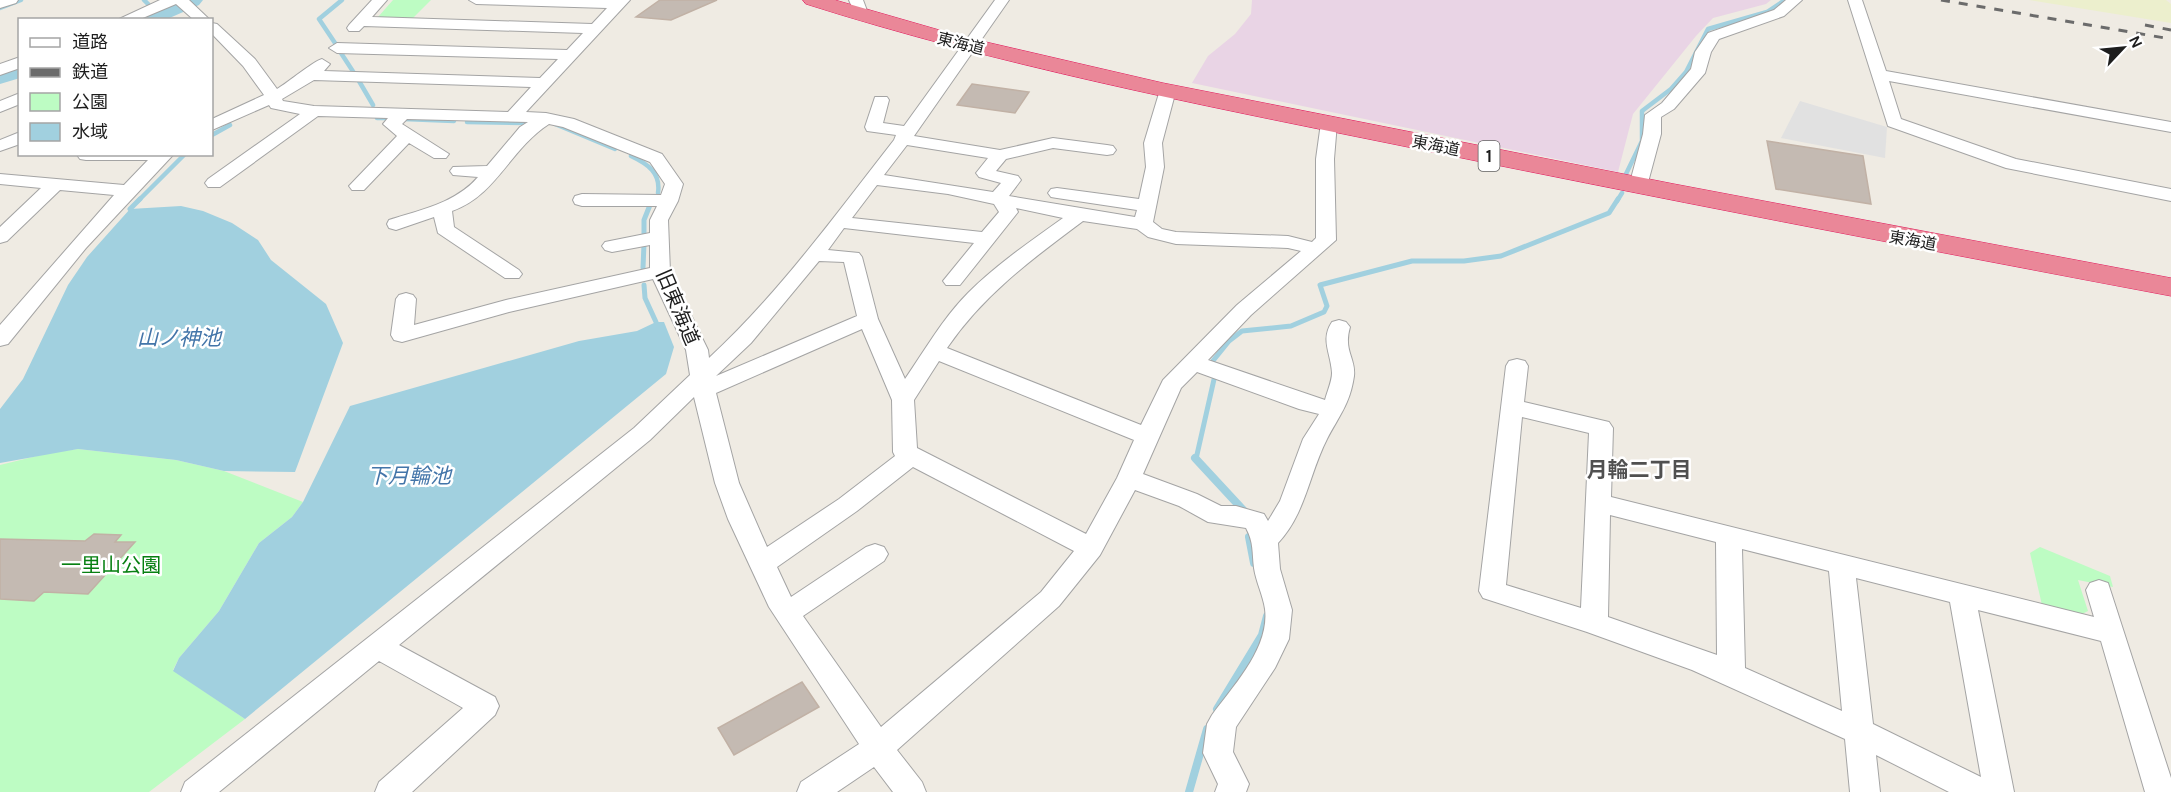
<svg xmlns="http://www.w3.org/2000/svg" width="2171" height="792" font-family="Karla,'Noto Sans JP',sans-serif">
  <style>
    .industrial { fill: #e9d4e5 }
    .farmland { fill: #ecefcd }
    .park { fill: #bdfcc3 }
    .parking { fill: #e1e1e1 }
    .water { fill: #a1d0df }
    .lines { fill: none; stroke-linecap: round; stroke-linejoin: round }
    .stream-far2 { stroke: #a1d0df; stroke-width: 4.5 }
    .stream-far1 { stroke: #a1d0df; stroke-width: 5 }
    .stream { stroke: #a1d0df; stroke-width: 8 }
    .river { fill: #a1d0df; fill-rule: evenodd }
    .building { fill: #c4bab2; stroke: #c1b1a5; stroke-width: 1.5 }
    .minor-casing { stroke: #a4a4a4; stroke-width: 2 }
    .highway-casing { stroke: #e11c5e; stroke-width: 1 }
    .minor { fill: #fff; fill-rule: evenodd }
    .highway { fill: #ea8798; fill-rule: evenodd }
    .rail { stroke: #6b6b6b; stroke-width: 3; stroke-dasharray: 9 9; stroke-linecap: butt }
    .labels { text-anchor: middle; stroke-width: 5; stroke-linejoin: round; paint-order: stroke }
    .far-street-label { font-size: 16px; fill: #1d1d1d; stroke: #fff }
    .shield { fill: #fff; stroke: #616161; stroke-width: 1.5 }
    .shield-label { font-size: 18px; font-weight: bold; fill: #1d1d1d }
    .street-label { font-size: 20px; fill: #1d1d1d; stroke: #fff }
    .park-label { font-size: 20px; fill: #078012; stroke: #fff }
    .water-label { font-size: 21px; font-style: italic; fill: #4375a9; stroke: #fff }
    .neighbourhood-label { font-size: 21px; font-weight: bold; fill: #505050; stroke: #fff }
  </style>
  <rect width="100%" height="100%" fill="#efebe3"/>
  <!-- industrial -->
  <path class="industrial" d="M1252 0H1771L1766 4 1713 18 1696 36 1633 114 1618 172 1192 83 1208 56 1235 34 1251 14Z"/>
  <!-- farmland -->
  <path class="farmland" d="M2029 0H2166L2171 4V23Z"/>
  <!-- park -->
  <path class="park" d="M393 0H431L410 21 378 17Z
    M78 449 176 460 224 471 303 502 292 517 259 543 219 611 179 658 173 670 245 719 149 792H0V465L49 453Z
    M2040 547 2110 576 2113 587 2078 580 2088 611 2080 615 2042 605 2030 553Z"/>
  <!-- parking -->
  <path class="parking" d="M1800 101 1887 127 1885 158 1781 138Z"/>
  <!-- water -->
  <path class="water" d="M181 206 203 211 232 223 258 240 271 260 326 304 343 343 295 472 224 471 176 460 78 449 0 463V409L23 379 68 285 87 257 130 209Z
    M656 322H664L674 347 666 374 245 719 173 671 179 658 219 611 259 543 292 517 303 502 350 406 579 341 637 331Z"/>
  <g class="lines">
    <!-- stream-far2 -->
    <path class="stream-far2" d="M144 0 149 5
      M0 8 21 0
      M155 12 162 20
      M335 43 319 19 342 0
      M341 53 354 73
      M359 81 373 105
      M377 118H387
      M404 119 454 121
      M467 122 525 123
      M555 124 615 149
      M212 135 230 125
      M631 156C648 164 661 173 658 193
      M1626 174 1642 141V111L1671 89 1686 72 1708 29 1767 12 1785 0
      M138 201 185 154
      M1617 201 1622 193"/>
    <!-- stream-far1 -->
    <path class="stream-far1" d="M130 209 140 199
      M644 235V220L650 205
      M643 268 644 244
      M644 285 645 298 656 322
      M1196 459 1215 375 1212 362 1229 341 1242 331 1291 326 1324 312 1327 306 1320 285 1412 261H1464L1501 256 1609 213 1618 199"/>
    <!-- stream -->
    <path class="stream" d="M1195 458 1245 512
      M1249 537 1254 563
      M1217 709 1262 635 1267 616
      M1189 792 1207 729"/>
    <!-- river -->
    <path class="river" d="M170 0H203L199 5 165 20H131L134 15Z
      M20 60V78L0 84V67Z"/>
  </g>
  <!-- building -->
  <path class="building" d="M660 0H717L671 20 636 17Z
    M972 84 1029 92 1015 113 957 105Z
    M1767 141 1863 156 1871 204 1776 189Z
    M94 534 121 535 115 542H135L88 594 44 592 34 601 0 599V539L85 541Z
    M802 682 819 707 734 755 718 728Z"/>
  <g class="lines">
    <defs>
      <path id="minor" d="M0 0H18L16 3 0 8Z
        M160 0H189L210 20H194L176 4 138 20H117Z
        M372 0H387L372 17 592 24 607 8 476 4 469 0H630L526 112 546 113 574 119 662 154 683 184 678 201 668 220 670 272 708 350 709 358C780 292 836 214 894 140L896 135 867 131 865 127 875 97H887L889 100 883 123 904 126 995 0H1009L914 136 1000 150 1053 138 1107 145 1113 146 1116 150 1113 154 1107 155 1053 148 1006 159 996 171 1018 176 1021 180 1009 196 1135 217 1137 210 1057 198 1051 197 1048 193 1051 189 1057 188 1139 199 1146 167 1144 143 1160 90 1168 85 1176 90 1162 143 1164 167 1153 222 1162 229 1176 232 1288 236 1312 242 1316 238V159L1321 123 1323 119H1335L1337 123 1334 159 1336 240 1251 315 1208 360 1325 400C1327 392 1332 381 1332 373 1331 353 1320 340 1332 322L1339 320 1346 322 1350 327C1343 351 1356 358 1354 376 1350 404 1339 416 1327 439 1309 474 1306 513 1278 543L1280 569 1292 610 1289 639 1275 668 1236 727 1233 752 1249 784 1246 792H1215L1218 784 1203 753 1207 724 1212 715C1233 686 1270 648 1265 609 1263 595 1256 582 1254 568 1252 552 1254 543 1246 528L1208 522 1179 506 1135 490 1100 555 1059 606 897 750 922 782 926 792H893L874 767 837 792H797L801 782 859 744 769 607 728 519 715 483 694 397 650 440 399 645 495 697 499 706 495 715 412 792H375L379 782 463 708 379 661 219 792H181L185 782 634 428 690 375 686 350 653 279 509 312 402 342 394 340 391 335 396 299 399 295 406 293 413 295 416 299 414 325 506 300 650 268V245L612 252 605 250 602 246 605 242 650 233V220L657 206H582L575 204 573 200 575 196 582 194 661 195 665 184 650 162 563 127 549 124C509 150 497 195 452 211L454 227 519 270 522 274 519 278H505L438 233 434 217 396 230 389 228 387 224 389 220C420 210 456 203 478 177L453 175 450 171 453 167 487 166 520 127 528 122 407 119 402 124 449 154 446 158H434L409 143 364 190H352L349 186 397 136 383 124 388 118 318 116 220 187H208L205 183 208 179 300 114 271 108 269 105 212 130V119L264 95 243 66 212 34V23L217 24 255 59 277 89C289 82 312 62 322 59L330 64 324 71 540 78 558 59 337 53 329 48 337 43 567 50 583 33 364 26 359 31H349L347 28 349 25ZM314 80 531 87 508 112 314 106 283 101 282 99ZM907 145 988 158 976 173 979 177 1001 183 993 192 884 175ZM877 185 948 194 994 204 999 212 982 232 852 218ZM1016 208 1063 218C1031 241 997 264 968 293 943 318 925 350 905 379L878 319 862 257 859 253 828 250 844 228 974 243 943 281 946 285H960L1018 212ZM1083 221 1137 229 1148 237 1176 244 1288 248 1301 251 1237 305 1163 380 1141 425 947 348C983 295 1032 259 1083 221ZM819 261 844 262 857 316 716 376 751 343ZM862 329 892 400 893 452 895 456 839 499 767 547 739 483 716 393ZM939 361 1134 440 1117 478 1086 534 917 448 914 400ZM1197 372 1299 409 1319 414 1303 439 1280 501 1268 521 1264 514 1236 506H1221L1197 494 1143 474 1181 388ZM913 467 1074 551 1041 592 881 727 803 616 884 561 888 554 884 547 875 544 866 547 791 597 777 567 857 511Z
        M849 0H863L869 16 867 19H857Z
        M1786 0H1802L1784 16 1719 39 1711 52 1705 73 1674 109 1661 117V134L1647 186 1644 190H1632L1629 186 1643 134 1645 115 1662 103 1691 69 1695 52 1708 33 1774 10Z
        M1848 0H1862L1886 71 2171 122V132L1889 81 1901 119 2016 159 2171 189V201L2006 168 1888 126Z
        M20 57V68L0 75V64Z
        M20 93V104L0 112V101Z
        M20 132V144L0 151V140Z
        M77 155H173L86 248 8 344 0 346V325L114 195 60 190 7 241 0 243V227L41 188 0 184V174L124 185 148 160H86L80 159Z
        M1517 359 1525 361 1528 366 1524 402 1609 422 1613 428 1611 497 2094 617 2086 590 2090 583 2099 580 2108 583 2171 778V792H2145L2101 641 1978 610 2014 792H1949L1876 755 1880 792H1850L1845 739 1692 670 1587 632 1483 598 1479 591 1506 366 1509 361ZM1522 417 1589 433 1581 608 1506 585ZM1610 515 1716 542 1717 655 1608 617ZM1742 549 1829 571 1842 711 1745 668ZM1856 578 1950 602 1981 777 1873 724Z"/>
      <path id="highway" d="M803 0H835L960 36 1163 83 1674 184 2171 278V296C1911 247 1652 197 1393 144 1195 104 998 65 806 4Z"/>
    </defs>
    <!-- minor casing -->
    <use href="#minor" class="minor-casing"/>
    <!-- highway casing -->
    <use href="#highway" class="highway-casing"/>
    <!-- minor -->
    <use href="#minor" class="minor"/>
    <!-- highway -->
    <use href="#highway" class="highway"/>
    <!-- rail -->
    <path class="rail" d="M1941 0 2171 39
      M2145 25 2171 30"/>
  </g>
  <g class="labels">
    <!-- far-street labels -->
    <g class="far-street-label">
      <text transform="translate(961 43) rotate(14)" y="6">東海道</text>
      <text transform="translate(1436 145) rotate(11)" y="6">東海道</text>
      <text transform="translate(1913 240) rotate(10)" y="6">東海道</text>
    </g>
    <!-- shield labels -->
    <rect class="shield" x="1478.5" y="141" width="21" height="30" rx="4.5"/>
    <g class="shield-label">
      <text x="1489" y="162">1</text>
    </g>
    <!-- street labels -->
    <g class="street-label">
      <text transform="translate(678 307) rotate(67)" y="7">旧東海道</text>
    </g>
    <!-- park labels -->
    <g class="park-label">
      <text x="111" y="572">一里山公園</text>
    </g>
    <!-- water labels -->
    <g class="water-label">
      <text x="179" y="345">山ノ神池</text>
      <text x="409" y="483">下月輪池</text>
    </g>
    <!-- neighbourhood labels -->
    <g class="neighbourhood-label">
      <text x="1639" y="477">月輪二丁目</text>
    </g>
  </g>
  <!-- legend -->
  <rect x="18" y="18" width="195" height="138" fill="#ffffff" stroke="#a5a5a5" stroke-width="1.5"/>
  <rect x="30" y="38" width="30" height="9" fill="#ffffff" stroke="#a5a5a5" stroke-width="1.5"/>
  <text x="72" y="48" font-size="18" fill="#1d1d1d">道路</text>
  <rect x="30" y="68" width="30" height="9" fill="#6b6b6b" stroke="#a5a5a5" stroke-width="1.5"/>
  <text x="72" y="78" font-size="18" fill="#1d1d1d">鉄道</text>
  <rect x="30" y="93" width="30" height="18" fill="#bdfcc3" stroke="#a5a5a5" stroke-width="1.5"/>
  <text x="72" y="108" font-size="18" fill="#1d1d1d">公園</text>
  <rect x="30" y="123" width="30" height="18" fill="#a1d0df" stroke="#a5a5a5" stroke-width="1.5"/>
  <text x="72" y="138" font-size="18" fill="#1d1d1d">水域</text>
  <!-- north arrow -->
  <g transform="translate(2123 48) rotate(64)" stroke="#ffffff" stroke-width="4.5" paint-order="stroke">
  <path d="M0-4.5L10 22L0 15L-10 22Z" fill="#1d1d1d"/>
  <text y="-9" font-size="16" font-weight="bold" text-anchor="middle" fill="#1d1d1d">N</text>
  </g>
</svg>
